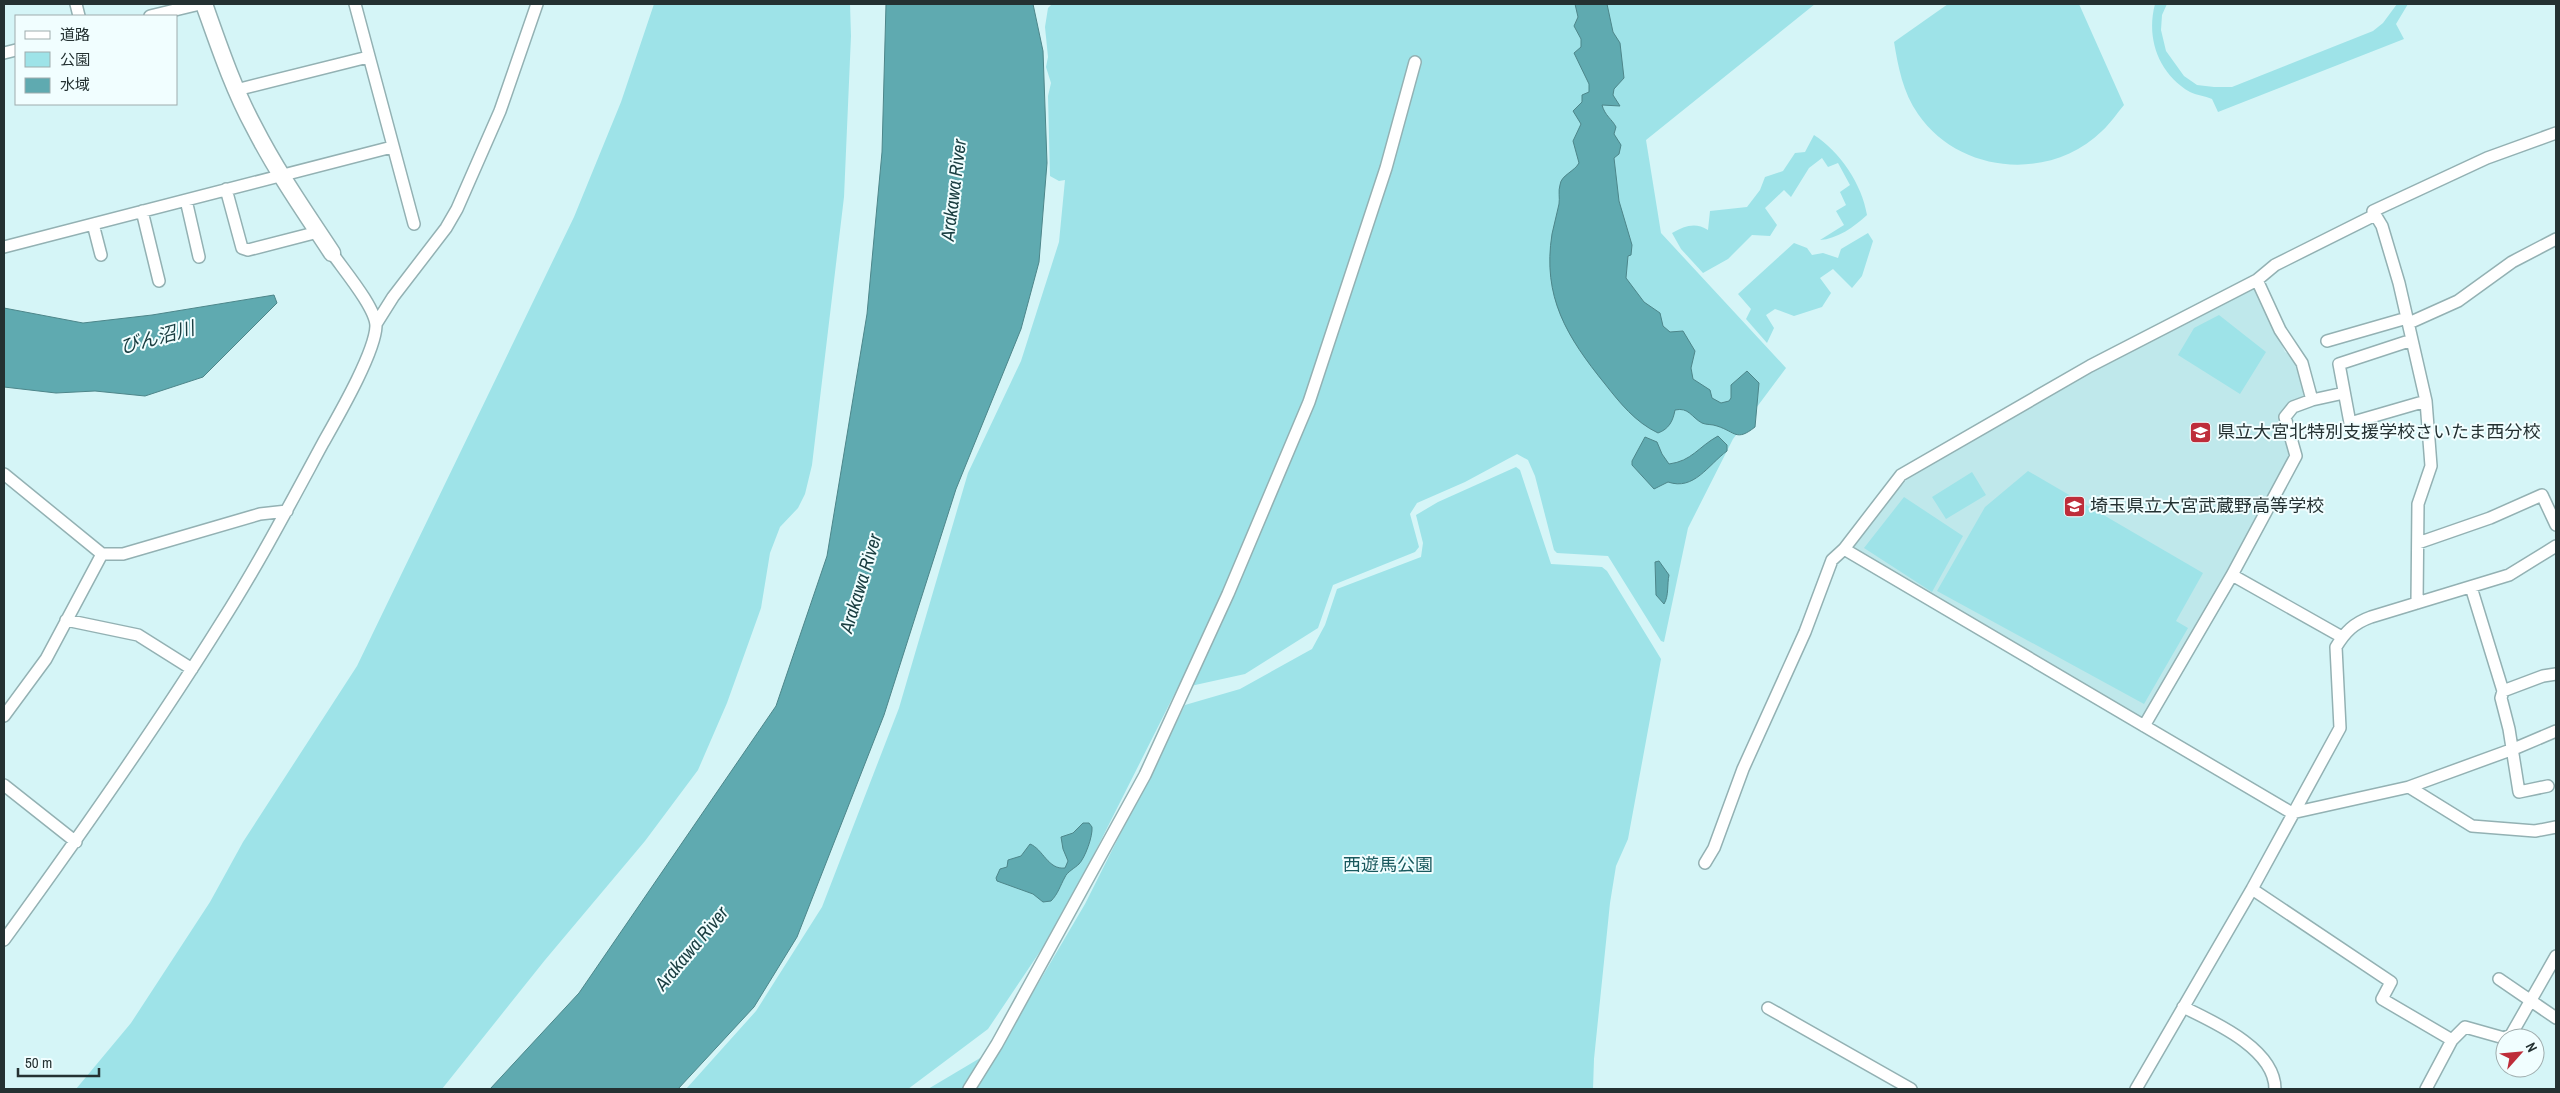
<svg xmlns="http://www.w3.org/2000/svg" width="2560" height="1093" font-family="'Archivo Narrow','Noto Sans JP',sans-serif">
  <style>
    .built { fill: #bfe8eb }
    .green { fill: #9ee3e8 }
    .water { fill: #5faab0; stroke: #4d868a }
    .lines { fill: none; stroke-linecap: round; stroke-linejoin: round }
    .street-casing { stroke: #93b1b3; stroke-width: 14 }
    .secondary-casing { stroke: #93b1b3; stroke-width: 19 }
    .street { stroke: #fff; stroke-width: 11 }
    .secondary { stroke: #fff; stroke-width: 16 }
    .labels { text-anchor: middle; stroke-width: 4; stroke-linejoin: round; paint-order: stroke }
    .poi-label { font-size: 18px; fill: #243132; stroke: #f1feff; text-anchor: start }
    .park-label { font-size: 18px; fill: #19595e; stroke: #f1feff }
    .water-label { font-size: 19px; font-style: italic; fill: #1a3e41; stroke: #f1feff }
  </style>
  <rect width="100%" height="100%" fill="#d5f5f7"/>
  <!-- built -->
  <path class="built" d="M2257 287 2285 352 2293 356 2305 397 2287 405 2280 417 2293 457 2147 715 2142 717 1854 550 1856 537 1910 476 2057 389Z"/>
  <!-- green -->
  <path class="green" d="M654 4H850L851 36 844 197 812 465 805 494 798 508 780 527 770 553 761 608 727 703 698 770 645 841 545 960 442 1089H76L131 1023 210 902 243 842 357 666 574 217 621 102Z
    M1052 4H1815L1646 140 1661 233 1786 368 1733 439 1688 528 1664 642 1661 641 1608 556 1557 553 1554 550 1535 476 1528 460 1517 454 1465 482 1417 503 1410 514 1419 547 1415 552 1333 585 1318 628 1245 674 1177 689 1090 862 1043 947 988 1029 908 1089H686L756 1011 822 907 899 708 968 473 1021 361 1059 242 1065 180 1059 181 1050 176 1048 96 1051 83 1046 67 1048 57 1045 27 1048 8Z
    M1948 4H2079L2124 105C2117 113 2110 124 2102 131 2050 182 1959 174 1918 114 1903 93 1898 66 1894 42Z
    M2155 4H2167L2162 15 2161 30 2166 51 2184 76 2197 85 2214 87H2232L2373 31 2383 23 2397 4H2408L2396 24 2404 39 2218 112 2212 99C2205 96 2196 95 2190 92 2158 73 2146 38 2155 4Z
    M1814 135C1840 152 1862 184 1867 215 1854 227 1837 239 1820 240L1844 225 1836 211 1846 205 1840 192 1850 185 1838 163 1828 167 1822 158 1809 168 1791 197 1784 190 1765 208 1777 225 1770 236 1752 235 1728 259 1703 273 1681 249 1672 233C1685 226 1695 222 1708 230L1710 211 1747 207 1760 190 1765 177 1783 171 1795 153 1805 152Z
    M1868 233 1873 241 1862 276 1852 288 1833 269 1820 278 1831 293 1822 307 1794 316 1775 309 1766 315 1774 328 1767 343 1746 319 1751 309 1738 294 1794 243 1807 248 1812 255 1823 253 1838 258 1841 249Z
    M2219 315 2266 352 2240 394 2178 355 2194 328Z
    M1516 467 1520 470 1551 564 1602 567 1607 571 1661 659 1628 839 1616 866 1610 903 1594 1059 1593 1089H928L1002 1045 1085 904 1185 705 1240 689 1312 649 1325 625 1337 589 1421 557 1423 543 1416 515 1438 502Z
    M2028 471 2203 573 2176 621 2188 628 2144 704 1937 591 1985 507Z
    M1972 472 1986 495 1946 519 1932 497Z
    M1904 497 1963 536 1932 592 1864 548Z"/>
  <!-- water -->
  <path class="water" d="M886 4H1033L1043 51 1047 163 1039 262 1021 329 956 489 884 715 797 937 754 1007 678 1089H490L579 993 776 706 827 556 867 314 882 152Z
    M1575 4H1607L1613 32 1620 43 1624 78 1614 89 1613 95 1620 106 1602 105C1605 116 1612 119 1616 127L1614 134 1621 145 1619 154 1614 158 1619 201 1632 245 1631 255 1628 256 1626 278 1644 302 1660 313 1663 326 1670 332 1683 331 1695 351 1691 368 1693 379 1710 390 1712 398 1721 403 1729 401 1731 398V385L1747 371 1759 383 1755 427C1736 442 1736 432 1717 426 1712 424 1706 425 1702 423 1691 417 1689 407 1675 410 1673 421 1669 429 1658 433 1635 422 1620 403 1605 384 1567 337 1542 297 1552 234 1554 224 1557 214 1559 204 1560 198 1558 191 1560 185 1561 175 1574 172 1579 163L1573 141 1581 124 1573 111 1582 102V95L1589 92V84L1574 53 1581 47V39L1574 26 1578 17Z
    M274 295 277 303 203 377 145 396 95 391 56 393 4 387V308L83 323 152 315Z
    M1718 436 1727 445V451C1708 465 1694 491 1668 482L1654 489 1632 465V461L1645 437 1657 442 1662 454 1669 464C1692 461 1698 447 1718 436Z
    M1659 561 1669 575C1667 584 1669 596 1664 604L1656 595 1655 562Z
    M1083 823H1089L1092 827C1093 836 1085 858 1079 864 1075 868 1067 872 1065 877 1060 886 1058 894 1051 901L1043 902 1033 894 997 881 996 878 1000 869 1007 867 1008 860 1021 856 1030 844C1043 849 1048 870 1065 868L1068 861 1063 849 1061 837 1073 833Z"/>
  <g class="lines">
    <defs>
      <path id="street" d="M76 4 79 16
        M355 4 414 224
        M150 16 200 4
        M4 53 16 50
        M236 90 368 57
        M226 189 242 248 248 250 318 232
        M186 200 199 257
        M142 211 159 281
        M93 224 101 255
        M4 247 392 147
        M2257 280 2280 330 2302 363 2312 400 2344 393
        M2409 323 2458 301 2512 262 2556 239
        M376 324 393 297 446 228 457 209 500 111 537 4
        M2412 340 2339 364 2350 423 2426 401
        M2327 341 2407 318
        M4 474 102 554H123L260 514 287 511
        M2418 543 2490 518 2542 495 2556 525
        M1844 549 2292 813 2409 787 2516 748 2556 731
        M2232 575 2342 637
        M2471 587 2503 691 2501 698 2509 729 2519 792 2548 786
        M2417 603 2418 504 2431 466 2426 401 2399 283 2382 226 2373 211 2487 158 2556 133
        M66 620 138 635 192 669
        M2503 691 2543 676 2556 674
        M4 716 46 659 102 554
        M2144 726 2232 575 2296 456 2285 417 2293 407 2312 400
        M4 785 76 842
        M2409 787 2472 826 2535 831 2556 827
        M1705 863 1714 848 1743 769 1805 632 1832 560 1844 549 1901 475 2090 366 2257 280 2275 265 2375 215
        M2252 889 2391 982 2382 999 2452 1040 2465 1027 2504 1038 2511 1035 2556 956
        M4 940C79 837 153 732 221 623 258 565 290 504 323 443 337 418 375 353 376 326 376 308 343 269 332 253
        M2499 979 2556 1018
        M2183 1007C2214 1022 2275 1049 2275 1089
        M1768 1008 1911 1089
        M969 1089 997 1044 1145 775 1228 594 1309 402 1386 168 1415 62
        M2136 1089 2252 889 2340 728 2336 647C2345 632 2354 623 2371 617L2509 575 2556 546
        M2426 1089 2452 1040"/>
      <path id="secondary" d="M204 4C219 46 233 88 254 127 277 172 305 212 332 253"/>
    </defs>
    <!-- street casing -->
    <use href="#street" class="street-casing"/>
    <!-- secondary casing -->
    <use href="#secondary" class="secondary-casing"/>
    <!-- street -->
    <use href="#street" class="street"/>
    <!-- secondary -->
    <use href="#secondary" class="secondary"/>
  </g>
  <!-- icons -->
  <defs>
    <symbol id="school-square" viewBox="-11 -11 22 22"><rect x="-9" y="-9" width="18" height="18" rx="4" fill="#be2d3a" stroke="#f1feff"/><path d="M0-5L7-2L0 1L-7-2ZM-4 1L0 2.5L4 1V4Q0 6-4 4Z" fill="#fff"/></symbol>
  </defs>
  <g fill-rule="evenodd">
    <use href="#school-square" x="2188" y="420" width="25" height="25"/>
    <use href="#school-square" x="2062" y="494" width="25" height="25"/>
  </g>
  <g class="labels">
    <!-- poi labels -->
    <g class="poi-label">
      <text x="2217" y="438">県立大宮北特別支援学校さいたま西分校</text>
      <text x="2090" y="512">埼玉県立大宮武蔵野高等学校</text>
    </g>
    <!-- park labels -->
    <g class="park-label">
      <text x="1388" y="871">西遊馬公園</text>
    </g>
    <!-- water labels -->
    <g class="water-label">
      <text transform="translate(953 190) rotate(-83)" y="7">Arakawa River</text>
      <text transform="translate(157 337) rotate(-15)" y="7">びん沼川</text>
      <text transform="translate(860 583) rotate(-73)" y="7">Arakawa River</text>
      <text transform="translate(691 948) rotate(-50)" y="7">Arakawa River</text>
    </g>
  </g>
  <!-- border -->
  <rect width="2560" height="1093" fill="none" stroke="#243132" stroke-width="10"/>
  <!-- legend -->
  <rect x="15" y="15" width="162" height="90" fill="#f1feff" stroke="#9facad"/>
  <rect x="25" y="31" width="25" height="8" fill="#ffffff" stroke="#9facad"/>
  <text x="60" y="40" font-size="15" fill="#243132">道路</text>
  <rect x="25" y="52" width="25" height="15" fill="#9ee3e8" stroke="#9facad"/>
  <text x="60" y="65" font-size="15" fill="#243132">公園</text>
  <rect x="25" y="78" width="25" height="15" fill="#5faab0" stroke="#9facad"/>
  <text x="60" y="90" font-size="15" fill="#243132">水域</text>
  <!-- north arrow -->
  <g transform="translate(2520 1053) rotate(63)"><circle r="24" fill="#f1feff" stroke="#9facad"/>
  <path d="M0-4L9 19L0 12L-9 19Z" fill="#be2d3a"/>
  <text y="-8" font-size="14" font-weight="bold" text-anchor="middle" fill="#243132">N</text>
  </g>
  <!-- scale -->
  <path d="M18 1068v8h81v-8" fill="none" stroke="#243132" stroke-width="2.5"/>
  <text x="25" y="1068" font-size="15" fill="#243132" stroke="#f1feff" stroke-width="4" paint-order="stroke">50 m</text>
</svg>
